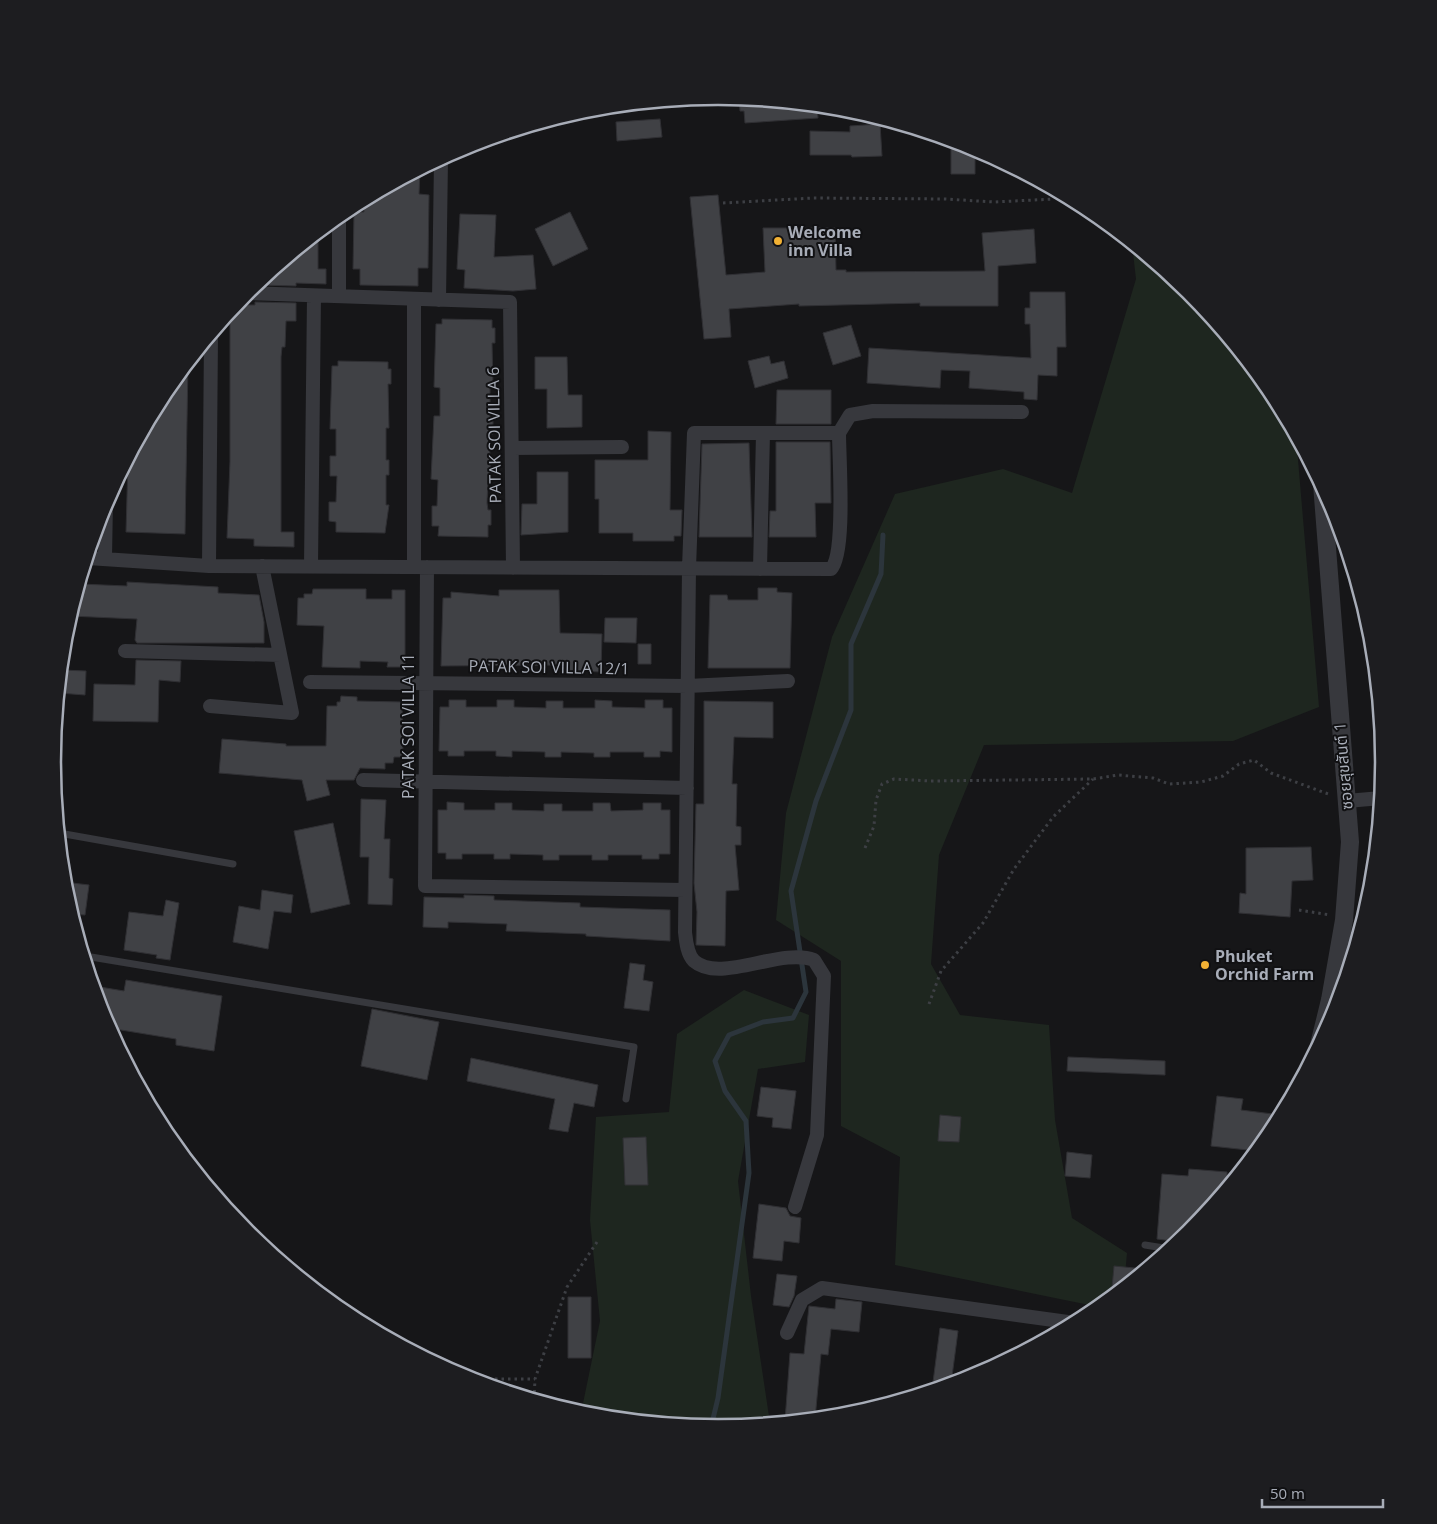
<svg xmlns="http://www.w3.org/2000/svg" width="1437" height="1524" font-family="'Open Sans','Noto Sans Thai',sans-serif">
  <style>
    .green { fill: #1e261f }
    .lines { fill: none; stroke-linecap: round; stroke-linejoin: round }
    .stream { stroke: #2c353c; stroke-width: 5 }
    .building { fill: #404145; stroke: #303034 }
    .path { stroke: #3d3f44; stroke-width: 3; stroke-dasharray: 2.5 4; stroke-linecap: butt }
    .service { stroke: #37383d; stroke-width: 7 }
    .minor { stroke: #37383d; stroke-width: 14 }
    .tertiary { stroke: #37383d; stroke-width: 18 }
    .poi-dot { fill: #f2b134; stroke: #111113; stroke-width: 2 }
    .labels { text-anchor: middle; stroke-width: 4; stroke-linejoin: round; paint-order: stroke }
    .poi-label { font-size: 16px; font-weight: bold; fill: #a8adb8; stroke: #111113; text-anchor: start }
    .street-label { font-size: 16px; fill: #a8adb8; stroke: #111113 }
    .rim { fill: none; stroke: #a8adb8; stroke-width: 2.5 }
  </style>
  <rect width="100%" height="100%" fill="#161618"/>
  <!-- green -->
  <path class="green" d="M1132 244 1190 291 1272 392 1296 436 1319 707 1233 741 984 745 939 855 931 964 960 1015 1049 1025 1055 1120 1072 1218 1127 1253 1124 1287 1099 1307 895 1265 900 1157 841 1126V961L776 920 786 813 832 637 895 494 1003 469 1072 493 1136 279Z
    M744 990 809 1015 805 1062 758 1069 738 1181 751 1296 770 1423 718 1428 581 1413 600 1321 590 1220 596 1117 669 1112 677 1034Z"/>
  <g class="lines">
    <!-- stream -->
    <path class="stream" d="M711 1427 718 1398 749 1173 746 1121 725 1091 715 1061 729 1035 763 1022 793 1018 806 992 791 891 816 801 851 710V644L881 574 883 535"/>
  </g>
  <!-- building -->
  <path class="building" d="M739 98 817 106 818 118 745 123 744 111H740Z
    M660 119 662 137 617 141 616 122Z
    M880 124 882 156 852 157 851 155H810V131L850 132V126Z
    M951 146 975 148V174H951Z
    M420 170 419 194 429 195 428 268H418V286L360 285V269H353L354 212H364V200Z
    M718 195 726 275 765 272 763 228H835L836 270H846V272L985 271 982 233 1034 229 1036 263 998 266V306H920V303L799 306V304L729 309 731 337 704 339 690 197Z
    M570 212 588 249 553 266 535 229Z
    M460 214 496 215 494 257 533 255 536 289 513 291 464 288 465 270 457 269Z
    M318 233V269H326V284L296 283V286L260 285 261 280Z
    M1030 292H1065L1066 347H1057V376L1038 375 1037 400 1024 399V392L969 388 970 371 941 370 940 388 867 383 869 348 1031 358 1030 324H1025V308H1030Z
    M255 302 296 303V321H286L285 347H282L281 357V532H294V547L254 546V539L227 538 230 461V312L236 305H255Z
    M442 319 492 320V328H495V343H492L493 386H490V419H493V434H489L491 478H488L487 503 488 510H491V525H488V537L438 536 439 526H432V506H437L438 480 431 479 434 416H440V388L434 387 436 324H442Z
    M851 325 861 356 833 365 823 333Z
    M769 356 771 364 784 361 788 378 755 388 748 361Z
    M535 357H567L568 395H582V427L547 428V389H535Z
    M338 361 388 362V369H391V384H388L389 428H386V460H389V475H386V505H389L385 533 336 532V522L329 521V502H336L337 476H330V456H336V429H330L332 366H338Z
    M188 364 185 534 126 532 128 461 165 392Z
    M777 390H831V424H776Z
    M648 431 671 432 670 510H682L681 536H674V541H633V533H599V499H595V460H648Z
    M776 442H830L831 503H815L816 537H769L770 511H776Z
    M749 443 752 537H699L702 444Z
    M537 472H568V532L521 535 522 504H537Z
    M127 582 218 587V593L259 595 264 622V643H137L135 640 137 619 70 616 80 584 127 586Z
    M758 588H777V592L792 593 790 668H708L710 595H727L728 600H758Z
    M313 589H366V599H392V590H405V667H387L388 662 360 661V668L322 667 324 626 297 625 298 598H304V594H312Z
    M499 590H559L560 633 602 634 601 672 563 670 564 665 441 666 443 598H451V592L499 596Z
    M605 618H637L636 643 604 642Z
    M638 644H651V664H638Z
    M136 660 181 661 180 682 159 680 158 722 93 721 94 684 135 685Z
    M62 670 86 671 85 695 59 693Z
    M341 696 357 697V701L402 702 403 757H394L393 763H385V769L360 768 354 780H326L330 795 307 801 302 780 219 773 222 739 286 744V746H326L327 706H337V702H340Z
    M449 700H466V707H497V700H514V707L546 708V701H563V708H595V700L612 701V707L645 708V700H663V708H672V752L660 751V757H644V752H610V757H594V753L561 752V757H545V752L512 751V757L496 756V751H464V756H448V751H439L440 707H449Z
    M704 701 773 702V738L734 737 732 784H737L736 826 741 827V845H735L739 890 726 891 725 946 696 945 697 912 694 883 696 804H704Z
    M361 799 386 800 384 839H390L389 878 393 879 392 905 368 904 369 857H360Z
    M447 802 464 803V810H495V803H512V810L544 811V804H562V811H593V803H610L611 811 643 810V803H661V810H670V854H659V859H642V855H608V860H592V855H559V860H543V855L510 854V859H494V854H462V859H446V853H438V810H447Z
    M333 823 350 904 311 913 294 831Z
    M1311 847 1313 880 1292 881 1290 917 1239 913 1240 893 1246 894V848Z
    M64 882 89 885 85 915 72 914Z
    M262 890 293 895 291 913 274 911 268 949 233 942 239 906 260 910Z
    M464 895 494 896V900L580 903V907L670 910V941L586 936V934L506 931 507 924 448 922V928L423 927 424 897 464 898Z
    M166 900 179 903 170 960 156 958 157 955 124 950 129 912 163 916Z
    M630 963 645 965 643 980 653 982 649 1011 624 1008Z
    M126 980 222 996 214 1051 176 1045V1039L109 1028 103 1017 94 986 124 991Z
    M372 1009 439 1022 427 1080 361 1066Z
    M1068 1057 1165 1061V1075L1067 1071Z
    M471 1058 598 1085 594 1107 574 1103 568 1132 549 1129 555 1099 467 1081Z
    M761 1087 796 1091 791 1129 772 1127 773 1118 757 1116Z
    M1217 1096 1243 1099 1241 1110 1281 1115 1272 1132 1257 1151 1211 1146Z
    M940 1115 961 1117 959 1142 938 1141Z
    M646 1137 648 1185H625L623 1138Z
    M1067 1152 1092 1155 1090 1178 1065 1176Z
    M1189 1169 1227 1172V1188L1189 1233 1179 1242 1157 1239 1162 1174 1188 1176Z
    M759 1204 786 1208 790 1216 801 1218 799 1243 784 1241 782 1261 753 1258Z
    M1114 1266 1145 1269 1121 1289 1112 1288Z
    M777 1274 797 1276 794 1296 789 1307 773 1305Z
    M568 1297H591V1358H568Z
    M836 1299 862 1302 859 1332 831 1329 828 1355 821 1354 815 1419 785 1421 790 1353 804 1354 809 1306 835 1309Z
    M940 1328 958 1331 951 1384 932 1390Z"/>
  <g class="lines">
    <!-- path -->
    <path class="path" d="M723 203 813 198 945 199 994 202 1054 199
      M865 848 874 826 876 800 882 784 894 779 931 781 1093 779 1118 775 1153 778 1169 784 1201 782 1223 776 1239 764 1254 760 1271 773 1331 795
      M1299 910 1330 915
      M929 1004 941 971 983 923 1014 869 1053 817 1093 779
      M469 1379H535
      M534 1399 535 1379 567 1287 597 1242"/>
    <!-- service -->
    <path class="service" d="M59 833 233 864
      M85 956 634 1047 626 1099
      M1145 1245 1170 1249"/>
    <!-- minor -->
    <path class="minor" d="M246 293 510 302 513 568
      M339 296V216
      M439 300 441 159
      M512 448 622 447
      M88 558 209 566 831 569C846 554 839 459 839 433
      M105 558 106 502
      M209 566 211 336
      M311 566 314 296
      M414 567V299
      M427 567 425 886 685 890
      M760 569 763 433
      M125 651 280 655
      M310 682 688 686 788 681
      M210 706 292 713 262 566
      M363 780 687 788
      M1347 801 1381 798
      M795 1207 817 1135 824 976 814 960C781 947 720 984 694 961 687 954 686 941 685 932L689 568 694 433H839L850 415 873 411 1022 412
      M787 1333 802 1300 822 1288 1075 1323"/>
    <!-- tertiary -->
    <path class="tertiary" d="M1319 1045 1330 1000 1344 920 1350 842 1322 484"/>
  </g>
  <!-- markers -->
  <g class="poi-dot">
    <circle cx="778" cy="241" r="5"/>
    <circle cx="1205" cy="965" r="5"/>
  </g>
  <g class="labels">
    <!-- poi labels -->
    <g class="poi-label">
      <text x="788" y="238">Welcome<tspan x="788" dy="18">inn Villa</tspan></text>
      <text x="1215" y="962">Phuket<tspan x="1215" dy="18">Orchid Farm</tspan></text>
    </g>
    <!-- street labels -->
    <g class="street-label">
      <text transform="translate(494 435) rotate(-91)" y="6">PATAK SOI VILLA 6</text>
      <text transform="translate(549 667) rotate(1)" y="6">PATAK SOI VILLA 12/1</text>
      <text transform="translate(408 726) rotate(-90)" y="6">PATAK SOI VILLA 11</text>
      <text transform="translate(1343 766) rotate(-95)" y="6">ซอยสุขสันต์ 1</text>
    </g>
  </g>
  <!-- crop -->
  <path d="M0 0H1437V1524H0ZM61 762a657 657 0 1 1 1314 0a657 657 0 1 1-1314 0Z" fill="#1d1d20" fill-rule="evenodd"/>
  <path class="rim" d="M61 762a657 657 0 1 1 1314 0a657 657 0 1 1-1314 0Z"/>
  <!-- scale -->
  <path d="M1262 1499v8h121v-8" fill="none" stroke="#a8adb8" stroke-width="2.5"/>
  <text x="1270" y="1499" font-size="15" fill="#a8adb8" stroke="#111113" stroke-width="4" paint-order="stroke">50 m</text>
</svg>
